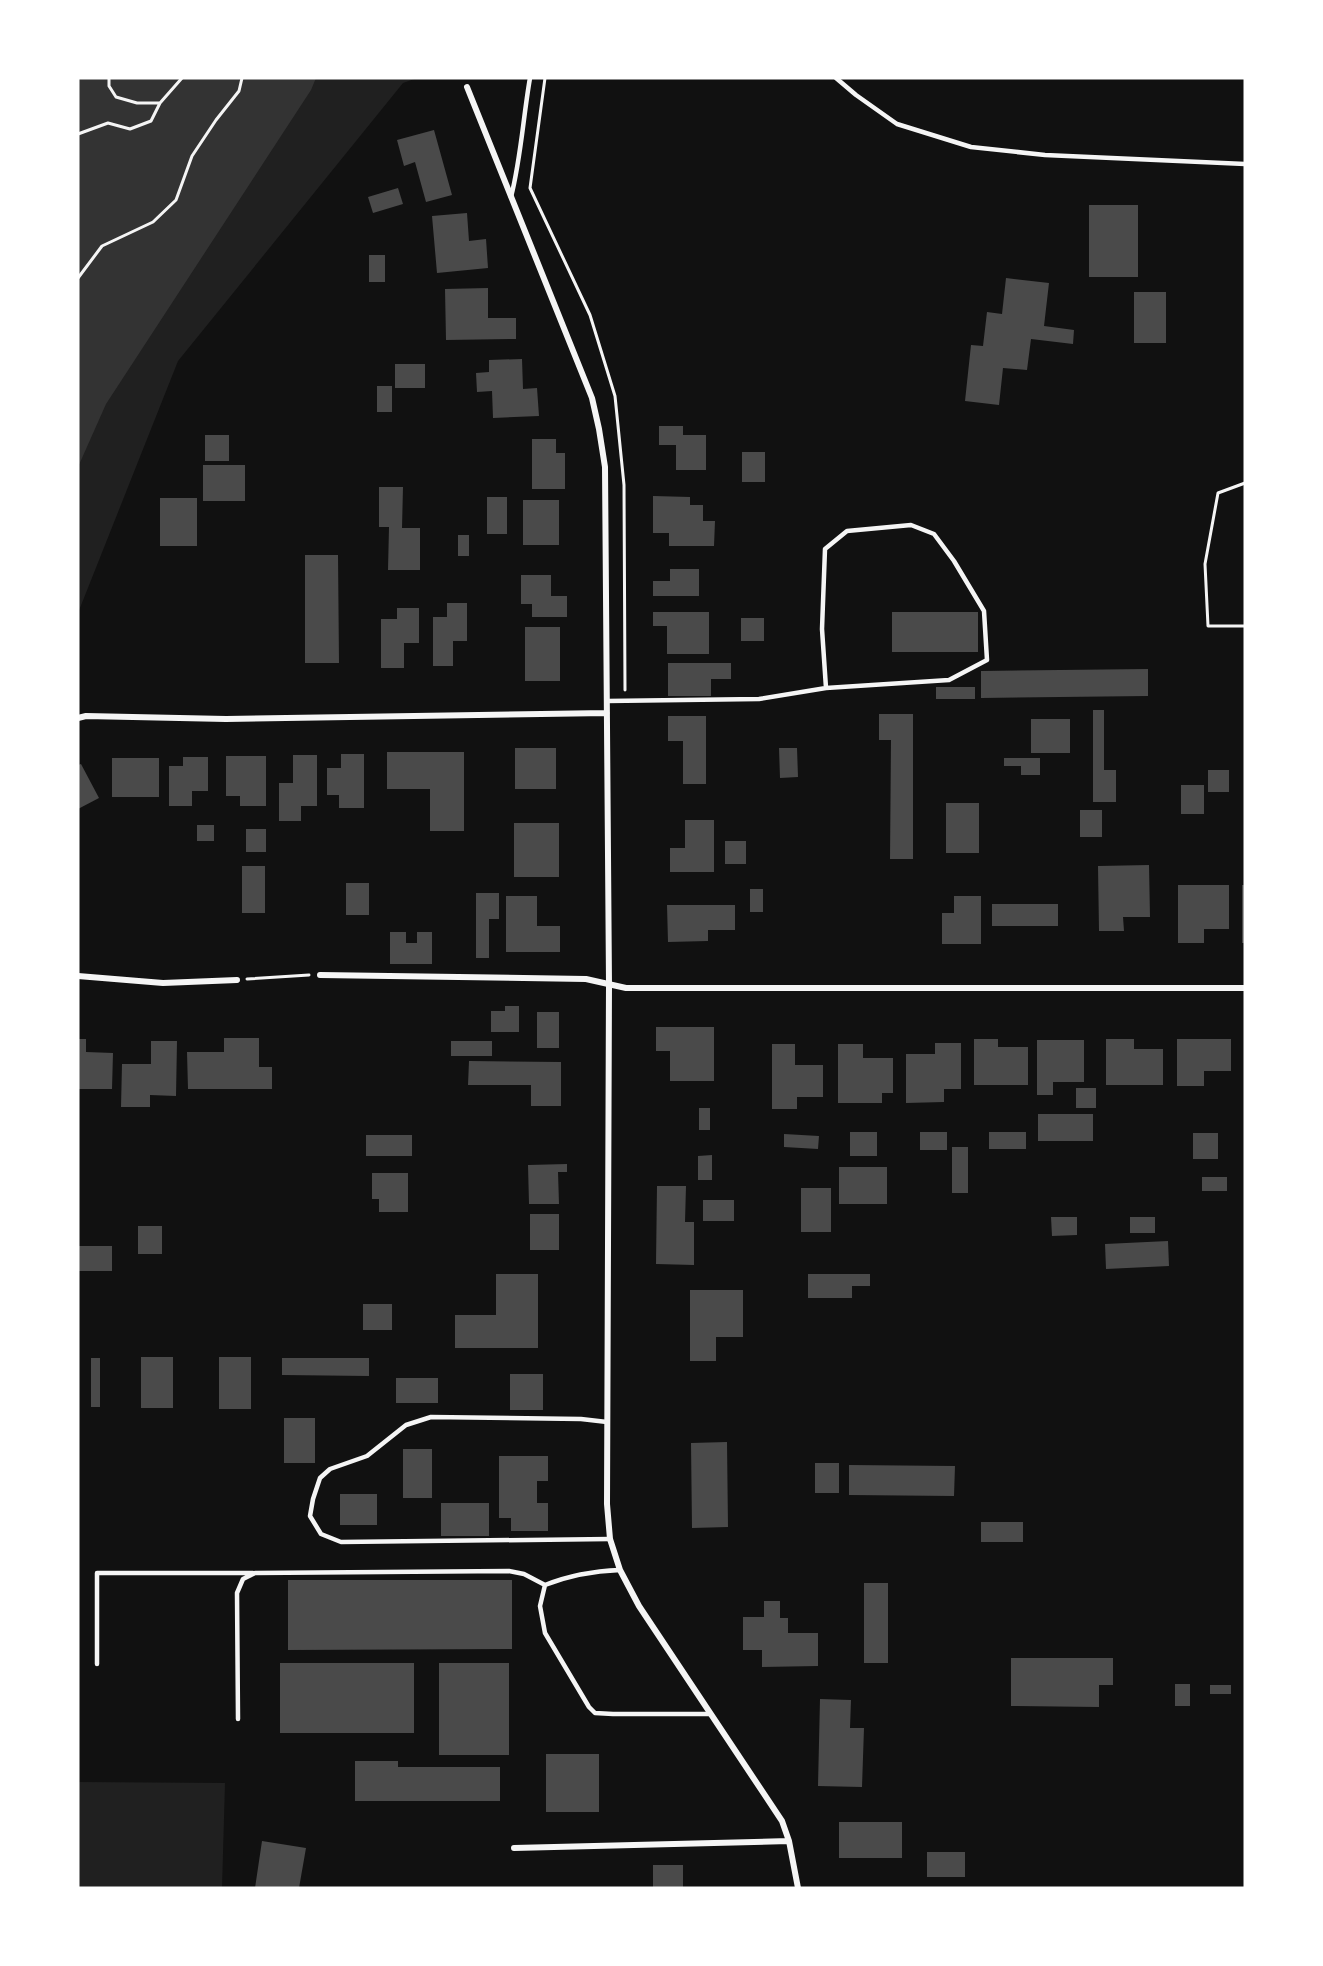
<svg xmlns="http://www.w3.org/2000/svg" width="1323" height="1966" font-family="'Varela Round',sans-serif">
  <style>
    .green { fill: #202020 }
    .water { fill: #333 }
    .building { fill: #4a4a4a }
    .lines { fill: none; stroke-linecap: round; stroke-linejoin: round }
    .path { stroke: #f5f5f5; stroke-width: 3 }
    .service { stroke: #f5f5f5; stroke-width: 4.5 }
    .minor { stroke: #f5f5f5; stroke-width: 6 }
  </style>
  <rect width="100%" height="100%" fill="#111"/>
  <!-- green -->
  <path class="green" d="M78 78H417L403 83 178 361 78 613Z
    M78 1782 225 1783 222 1888H78Z"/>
  <!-- water -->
  <path class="water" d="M78 78H316L311 90 106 404 78 467Z"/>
  <!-- building -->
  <path class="building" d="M434 130 452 195 426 202 415 162 404 166 397 140Z
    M398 188 403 204 373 213 368 197Z
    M1089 205H1138V277H1089Z
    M467 213 469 241 486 239 488 268 437 273 432 216Z
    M369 255H385V282H369Z
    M1006 278 1049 283 1044 326 1074 330 1073 344 1031 339 1027 370 1003 368 999 405 965 401 971 345 983 346 987 312 1002 314Z
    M488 288V318H516V339L446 340 445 289Z
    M1134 292H1166V343H1134Z
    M522 359 523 389 537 388 539 416 493 418 492 391 477 392 476 373 489 372V360Z
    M395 364H425V388H395Z
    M377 386H392V412H377Z
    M659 426H683V435H706V470H676V445H659Z
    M205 435H229V461H205Z
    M532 439H556V453H565V489H532Z
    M742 452H765V482H742Z
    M203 465H245V501H203Z
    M379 487H403L402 528H420V570H388L389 527H379Z
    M653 496 690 497V505H703V521H715L714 546H669V533H653Z
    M487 497H507V534H487Z
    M160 498H197V546H160Z
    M523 500H559V545H523Z
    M458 535H469V556H458Z
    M305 555H338L339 663H305Z
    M670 569H699V596H653V581H670Z
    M521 575H551V596H567V617H532V604H521Z
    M447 603H467V641H453V666H433V617H447Z
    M397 608H419V643H404V668H381V619H397Z
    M653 612H709V654H667V626H653Z
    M892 612H978V652H892Z
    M741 618H764V641H741Z
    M525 627H560V681H525Z
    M668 663H731V679H711V696H668Z
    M1148 669V696L981 698V671Z
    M936 687H975V699H936Z
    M1093 710H1104V770H1116V802H1093Z
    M879 714H913V859H890L891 740H879Z
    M668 716H706V784H683V741H668Z
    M1031 719H1070V753H1031Z
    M515 748H556V789H515Z
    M779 748H797L798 777 780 778Z
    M387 752H464V831H430V789H387Z
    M341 754H364V808H339V795H327V768H341Z
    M293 755H317V806H301V821H279V783H293Z
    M226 756H266V806H240V796H226Z
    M183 757H208V791H192V806H169V766H183Z
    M112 758H159V797H112Z
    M1004 758H1040V775H1021V766H1004Z
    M81 764 99 798 78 809V765Z
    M1208 770H1229V792H1208Z
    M1181 785H1204V814H1181Z
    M946 803H979V853H946Z
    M1080 810H1102V837H1080Z
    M685 820H714V872H670V848H685Z
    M514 823H559V877H514Z
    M197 825H214V841H197Z
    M246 829H266V852H246Z
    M725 841H746V864H725Z
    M1149 865 1150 917H1123L1124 931H1099L1098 866Z
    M242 866H265V913H242Z
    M346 883H369V915H346Z
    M1178 885H1229V929H1204V943H1178Z
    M1242 885H1245V943H1242Z
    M750 889H763V912H750Z
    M476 893H499V919H489V958H476Z
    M506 896H537V926H560V952H506Z
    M954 896H981V944H942V913H954Z
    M992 904H1058V926H992Z
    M667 905H735V930H708V941L668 942Z
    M390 932H406V943H417V932H432V964H390Z
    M505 1006H519V1032H491V1011H505Z
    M537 1012H559V1048H537Z
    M656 1027H714V1081H670V1051H656Z
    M224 1038H259V1067H272V1089H188L187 1052H224Z
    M78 1039H86V1052L113 1053 112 1089H78Z
    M974 1039H998V1047H1028V1085H974Z
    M1106 1039H1134V1049H1163V1085H1106Z
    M1177 1039H1231V1071H1204V1086H1177Z
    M1037 1040H1084V1082H1053V1095H1037Z
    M151 1041H177L176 1096 150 1095V1107H121L122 1064H151Z
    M451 1041H492V1056H451Z
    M935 1043H961V1089H944V1102L906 1103V1054H935Z
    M772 1044H795V1065H823V1097H797V1109H772Z
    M838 1044H863V1058H893V1093H882V1103H838Z
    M469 1061 561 1062V1106H531V1085H468Z
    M1076 1088H1096V1108H1076Z
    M699 1108H710V1130H699Z
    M1038 1114H1093V1141H1038Z
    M850 1132H877V1156H850Z
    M920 1132H947V1150H920Z
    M989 1132H1026V1149H989Z
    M1193 1133H1218V1159H1193Z
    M784 1134 819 1136 818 1149 784 1147Z
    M366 1135H412V1156H366Z
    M952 1147H968V1193H952Z
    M712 1155V1180H698V1156Z
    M567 1164V1172H558L559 1204H529L528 1165Z
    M839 1167H887V1204H839Z
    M372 1173H408V1212H379V1199H372Z
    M1202 1177H1227V1191H1202Z
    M657 1186H686L685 1222H694V1265L656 1264Z
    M801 1188H831V1232H801Z
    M703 1200H734V1221H703Z
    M530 1214H559V1250H530Z
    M1051 1217H1077V1235L1052 1236Z
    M1130 1217H1155V1233H1130Z
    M138 1226H162V1254H138Z
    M1168 1241 1169 1266 1106 1269 1105 1244Z
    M78 1246H112V1271H78Z
    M496 1274H538V1348H455V1315H496Z
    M808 1274H870V1286H852V1298H808Z
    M690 1290H743V1337H716V1361H690Z
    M363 1304H392V1330H363Z
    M141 1357H173V1408H141Z
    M219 1357H251V1409H219Z
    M91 1358H100V1407H91Z
    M282 1358H369V1376L282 1375Z
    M510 1374H543V1410H510Z
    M396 1378H438V1403H396Z
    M284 1418H315V1463H284Z
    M727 1442 728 1527 692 1528 691 1443Z
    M403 1449H432V1498H403Z
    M499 1456H548V1481H537V1503H548V1531H511V1518H499Z
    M815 1463H839V1493H815Z
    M849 1465 955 1466 954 1496 849 1495Z
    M340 1494H377V1525H340Z
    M441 1503H489V1536H441Z
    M981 1522H1023V1542H981Z
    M288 1580H512V1649L288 1650Z
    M864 1583H888V1663H864Z
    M764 1601H780V1618H788V1633H818V1666L762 1667V1650H743V1617H764Z
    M1011 1658H1113V1685H1099V1707L1011 1706Z
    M280 1663H414V1733H280Z
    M439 1663H509V1755H439Z
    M1175 1684H1190V1706H1175Z
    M1210 1685H1231V1694H1210Z
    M820 1699 851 1700 850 1728H864L862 1787 818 1786Z
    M546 1754H599V1812H546Z
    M355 1761H398V1767H500V1801H355Z
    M839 1822H902V1858H839Z
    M262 1841 306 1848 299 1888H255Z
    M927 1852H965V1877H927Z
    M653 1865H683V1888H653Z"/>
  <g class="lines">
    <!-- path -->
    <path class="path" d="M109 78V86L116 97 137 103H160L182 78
      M545 78 530 188 590 315 615 396 624 485 625 690
      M78 134 108 123 130 129 151 121 160 103
      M78 278 102 246 153 222 176 200 192 156 216 120 239 91 242 78
      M1245 483 1218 493 1205 564 1208 626H1245
      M247 979 309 975"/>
    <!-- service -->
    <path class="service" d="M836 78 856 95 897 124 971 147 1045 155 1245 164
      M511 197C521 158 523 118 530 78
      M607 701 759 699 826 688 949 680 987 660 984 611 954 561 934 534 911 525 847 531 825 549 822 629 826 688
      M607 1422 581 1419 431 1417 406 1425 367 1456 330 1469 320 1478 313 1499 310 1516 321 1534 341 1542 610 1539
      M620 1570C594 1571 570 1575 545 1585L540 1606 545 1633 589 1707 595 1713 613 1714H711
      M97 1664V1573H253
      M238 1719 237 1593 243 1579 255 1573 509 1571 524 1574 545 1585"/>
    <!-- minor -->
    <path class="minor" d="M467 87 592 398 599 429 605 467 609 984 607 1504 610 1539 620 1570 639 1606 782 1821 789 1841 798 1888
      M78 718 86 716 226 719 607 713
      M320 975 586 979 626 988H1245
      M78 976 163 983 237 980
      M514 1848 789 1841"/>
  </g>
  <!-- border -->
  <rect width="1323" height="1966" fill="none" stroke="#ffffff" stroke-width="159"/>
</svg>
